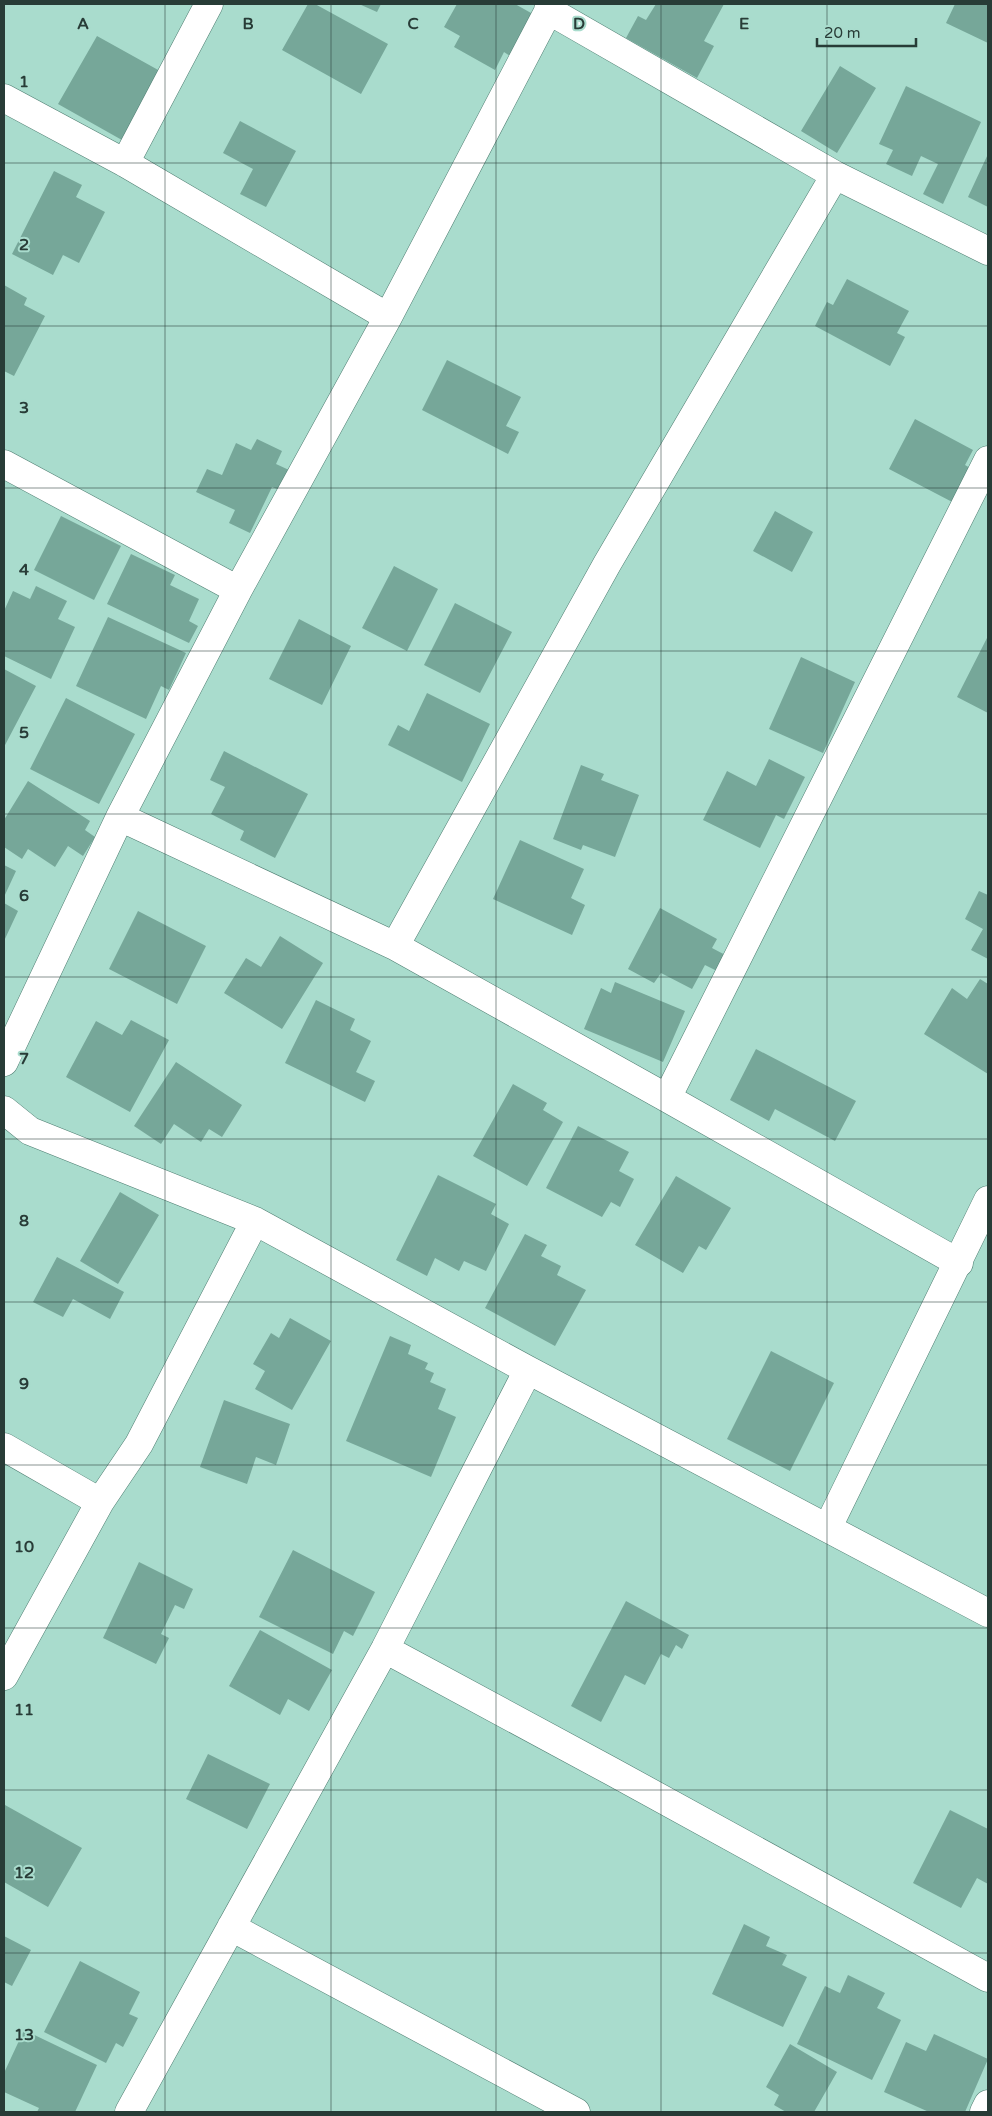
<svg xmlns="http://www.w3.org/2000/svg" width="992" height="2116" font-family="'Varela Round',sans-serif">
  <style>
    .building { fill: #76a799 }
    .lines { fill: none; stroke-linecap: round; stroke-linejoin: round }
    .minor-casing { stroke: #4e7d71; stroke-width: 29 }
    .minor { stroke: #fff; stroke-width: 28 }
    .grid { fill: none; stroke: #283c37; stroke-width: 1; stroke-opacity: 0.55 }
    .grid-label { font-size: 16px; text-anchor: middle; font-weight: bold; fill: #283c37; stroke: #a9dccd; stroke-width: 4; stroke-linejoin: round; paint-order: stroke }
  </style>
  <rect width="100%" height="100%" fill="#a9dccd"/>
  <!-- building -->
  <path class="building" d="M308 4H315L388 44 361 94 282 50Z
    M359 4H381L377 12Z
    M457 4H515L540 18 516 60 504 52 495 70 454 47 460 36 444 27Z
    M656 4H724L704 41 714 46 697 78 626 38 638 16 646 20Z
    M955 4H988V43L946 23Z
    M97 36 160 71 129 144 58 104Z
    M840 66 876 88 837 153 801 131Z
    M906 86 981 122 943 204 923 194 938 164 921 156 912 176 886 164 893 150 879 144Z
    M240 121 296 151 266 207 240 194 253 169 223 153Z
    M988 154V207L968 197Z
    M54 171 82 185 76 197 105 212 79 263 63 255 53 275 12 254Z
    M847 279 909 311 897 333 905 337 890 366 815 326 827 302 833 305Z
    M4 285 27 298 24 305 45 316 14 376 4 371Z
    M447 360 521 397 506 426 519 432 508 454 422 410Z
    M915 419 973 450 965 465 975 471 958 505 889 469Z
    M257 439 282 451 276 464 289 470 280 490 272 487 250 533 229 523 235 510 196 492 207 469 222 475 236 443 251 450Z
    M775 511 813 532 792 572 753 551Z
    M61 516 121 546 94 600 34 570Z
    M131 554 175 575 170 585 199 599 189 621 198 626 189 643 107 604Z
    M394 566 438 589 407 651 362 628Z
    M36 586 67 601 58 619 75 627 51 679 4 656V611L13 591 30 599Z
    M455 603 512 632 480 693 424 665Z
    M108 617 186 653 169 690 161 686 146 719 76 686Z
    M299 619 351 646 322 705 269 679Z
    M988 636V713L957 697Z
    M801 657 855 682 823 753 769 729Z
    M4 669 36 686 4 747Z
    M427 693 490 724 462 782 388 745 398 725 409 731Z
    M66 698 135 734 99 804 30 769Z
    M224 751 308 794 275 858 240 840 244 831 211 814 225 787 210 780Z
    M769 759 805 777 784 819 776 815 760 848 703 820 727 771 756 786Z
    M581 765 604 774 601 780 639 795 615 857 583 845 581 850 553 839Z
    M28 781 90 821 85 830 95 837 83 856 68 846 55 867 28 849 22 859 4 847V820Z
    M520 840 584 869 571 898 585 905 572 935 493 899Z
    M4 865 16 871 4 897Z
    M979 891 988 895V959L971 950 983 929 965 919Z
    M4 903 18 911 4 941Z
    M660 908 717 939 712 948 731 958 723 974 705 965 692 989 661 973 654 983 628 969Z
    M138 911 206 946 177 1004 109 969Z
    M280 936 323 963 282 1029 224 993 246 958 261 967Z
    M980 979 988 984V1074L924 1034 952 988 967 999Z
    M615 982 685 1011 663 1062 584 1029 601 988 611 993Z
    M316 1000 355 1019 350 1030 371 1041 356 1072 375 1081 365 1102 285 1063Z
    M131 1020 169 1040 130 1112 66 1077 96 1021 122 1035Z
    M756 1049 856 1101 835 1141 775 1109 769 1121 730 1100Z
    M176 1062 242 1105 222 1137 209 1129 201 1142 174 1124 161 1144 134 1126Z
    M513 1084 547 1103 543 1110 563 1122 527 1186 473 1156Z
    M578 1126 629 1152 619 1171 634 1179 620 1207 611 1202 602 1217 546 1188Z
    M438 1175 496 1204 491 1214 509 1224 486 1271 464 1261 459 1271 435 1258 427 1276 396 1260Z
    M676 1176 731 1208 706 1250 699 1246 683 1273 635 1245Z
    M120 1192 159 1215 118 1284 80 1261Z
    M525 1234 547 1245 541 1256 561 1266 557 1275 586 1290 555 1346 485 1308Z
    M57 1257 124 1292 110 1319 73 1299 63 1317 33 1302Z
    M290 1318 331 1341 292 1410 255 1389 265 1371 253 1364 271 1333 279 1338Z
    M390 1336 411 1345 408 1354 428 1363 425 1369 434 1373 430 1382 446 1389 438 1409 456 1417 431 1477 346 1441Z
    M771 1351 834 1383 790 1471 727 1439Z
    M224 1400 290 1424 276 1465 256 1457 247 1484 200 1467Z
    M293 1550 375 1592 353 1636 344 1631 333 1654 259 1617Z
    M139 1562 193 1589 184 1609 175 1605 161 1634 169 1638 156 1664 103 1638Z
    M626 1601 689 1635 682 1649 676 1645 669 1658 661 1654 645 1685 625 1675 601 1722 571 1706Z
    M260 1630 332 1670 309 1711 288 1699 280 1715 229 1686Z
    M208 1754 270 1784 247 1829 186 1799Z
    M5 1805 82 1848 48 1907 4 1882V1807Z
    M950 1810 988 1829V1884L977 1878 961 1908 913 1883Z
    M744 1924 770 1937 766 1946 787 1955 782 1965 807 1977 783 2027 712 1994Z
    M4 1936 31 1950 12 1986 4 1982Z
    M80 1961 140 1992 129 2014 138 2018 123 2047 116 2043 106 2063 44 2032Z
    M848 1975 885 1993 877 2008 901 2020 872 2080 797 2044 825 1986 840 1993Z
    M24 2030 97 2065 75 2112H37L39 2108 4 2092V2073Z
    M934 2034 988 2059 965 2112H929L884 2092 906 2042 926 2051Z
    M790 2044 837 2072 814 2112H786L774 2105 779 2095 766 2087Z"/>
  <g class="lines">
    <defs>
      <path id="minor" d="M548 10 835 175 988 251
        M4 98 125 163 388 317
        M125 163 209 4
        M4 464 238 590
        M120 817 395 946 667 1098 959 1263
        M395 946 607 564 835 175
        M4 1062 120 817 238 590 388 317 552 4
        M667 1098 988 460
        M4 1110 30 1131 255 1221 528 1370 988 1613
        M4 1447 100 1502
        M828 1527 988 1200
        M385 1649 611 1771 988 1978
        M4 1676 100 1502 139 1444 255 1221
        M231 1927 576 2112
        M129 2112 385 1649 528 1370
        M984 2112 988 2104"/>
    </defs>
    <!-- minor casing -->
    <use href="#minor" class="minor-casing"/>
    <!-- minor -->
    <use href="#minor" class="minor"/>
  </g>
  <!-- grid -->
  <path class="grid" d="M165 4V2112M331 4V2112M496 4V2112M661 4V2112M827 4V2112M4 163H988M4 326H988M4 488H988M4 651H988M4 814H988M4 977H988M4 1139H988M4 1302H988M4 1465H988M4 1628H988M4 1790H988M4 1953H988"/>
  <g class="grid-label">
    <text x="83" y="29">A</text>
    <text x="248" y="29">B</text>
    <text x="413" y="29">C</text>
    <text x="579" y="29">D</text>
    <text x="744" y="29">E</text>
    <text x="24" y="87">1</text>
    <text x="24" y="250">2</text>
    <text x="24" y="413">3</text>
    <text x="24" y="575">4</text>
    <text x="24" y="738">5</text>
    <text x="24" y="901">6</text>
    <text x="24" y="1064">7</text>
    <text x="24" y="1226">8</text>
    <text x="24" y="1389">9</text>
    <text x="24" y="1552">10</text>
    <text x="24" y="1715">11</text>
    <text x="24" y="1878">12</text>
    <text x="24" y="2040">13</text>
  </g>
  <!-- border -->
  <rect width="992" height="2116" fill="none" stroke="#283c37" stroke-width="10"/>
  <!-- scale -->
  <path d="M817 38v8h99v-8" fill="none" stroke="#283c37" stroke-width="2.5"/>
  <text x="824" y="38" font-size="15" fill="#283c37" stroke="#a9dccd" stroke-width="4" paint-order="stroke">20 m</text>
</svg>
